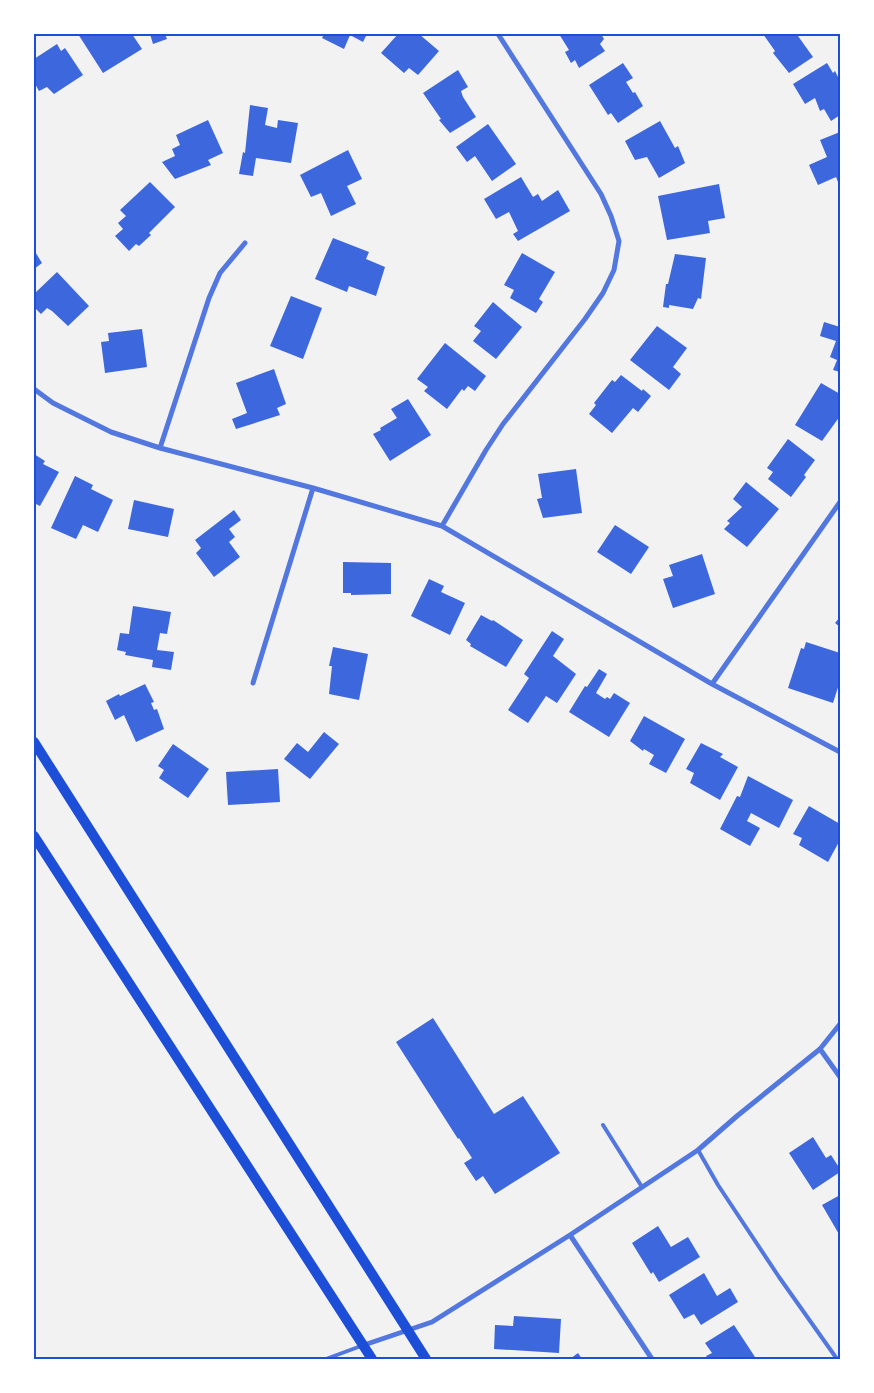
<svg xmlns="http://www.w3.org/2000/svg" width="874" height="1393" font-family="Jost,sans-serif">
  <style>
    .building { fill: #3d67dc }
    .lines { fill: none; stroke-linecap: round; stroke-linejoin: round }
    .service { stroke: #5277de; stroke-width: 4 }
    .minor { stroke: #5277de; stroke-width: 5 }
    .secondary { stroke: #1d4ed8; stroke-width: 10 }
    .neatline { fill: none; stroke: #1d4ed8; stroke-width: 2 }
  </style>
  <rect width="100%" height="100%" fill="#f2f2f2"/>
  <!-- building -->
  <path class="building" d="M78 34H132L142 49 103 73Z
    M150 34H165L167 39 153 44Z
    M324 34H367L363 42 350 35 344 49 322 38Z
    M398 34H419L439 51 418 75 409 68 404 73 381 53Z
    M559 34H601L604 39 600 44 605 51 579 68 575 60 571 63 565 52 569 50Z
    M763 34H804L798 36 813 57 789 73 773 53 775 51Z
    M57 44 61 51 65 48 83 75 54 94 47 87 39 91 34 82V59Z
    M623 63 633 78 626 82 633 93 635 92 643 106 618 123 611 113 608 115 589 85Z
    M827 63 833 73 835 71 840 81V115L831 121 824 109 820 111 815 98 805 104 793 84Z
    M458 70 468 87 461 91 463 97 476 117 450 133 439 120 441 119 423 93Z
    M250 105 268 108 265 125 277 128 278 120 298 123 291 163 256 158 253 176 239 174 243 152 245 153Z
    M208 120 223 153 208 160 211 165 175 179 162 162 175 156 172 149 180 145 176 135Z
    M660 121 675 148 678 146 685 163 659 178 647 157 635 160 625 141Z
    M488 124 516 164 492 181 475 156 467 162 456 147Z
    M840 132V187L836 177 818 185 809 165 827 157 820 140Z
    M348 150 362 179 347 186 356 204 331 216 321 193 311 197 300 175Z
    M521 177 533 197 538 194 542 201 558 190 570 211 518 241 513 234 518 231 509 212 496 219 484 199Z
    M150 182 175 207 149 233 151 235 139 246 136 244 129 251 115 236 123 229 118 223 126 216 120 210Z
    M719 184 725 218 708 221 710 233 667 240 658 196Z
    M333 238 369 252 366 259 385 267 376 296 349 286 347 292 315 279Z
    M34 250 42 263 34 269Z
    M522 253 555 272 539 299 543 302 536 313 510 298 514 290 504 285Z
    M675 254 706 258 701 299 698 298 693 309 669 305V308L663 307 666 284H668Z
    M57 272 89 306 68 326 52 311 47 308 41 314 34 307V294Z
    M291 296 322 308 303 359 270 346Z
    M493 302 522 327 496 359 473 341 481 331 474 326Z
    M824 322 840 327V372L833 370 837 360 830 357 836 341 820 336Z
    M657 326 687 348 673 367 681 374 669 390 630 360Z
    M142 329 147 367 105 373 101 342 109 341 108 333Z
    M445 343 486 376 475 391 468 386 464 391 462 389 447 409 424 391 428 387 417 379Z
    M274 369 286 404 277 408 280 415 236 429 232 419 247 413 236 383Z
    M621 375 642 391 643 389 651 396 638 412 633 408 612 433 589 414 596 405 594 403 612 380 615 382Z
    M821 383 840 394V416L822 441 795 425Z
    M408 399 431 435 390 461 373 434 381 430 380 428 397 418 391 409Z
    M788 439 815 460 804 475 806 477 791 497 768 479 773 472 767 468Z
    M34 454 45 461 43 464 59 472 40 506 34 503Z
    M576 469 582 513 543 518 537 499 542 498 538 474Z
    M75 476 93 485 91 489 113 500 98 532 83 525 76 539 51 528Z
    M746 482 779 509 747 547 724 529 730 523 727 521 742 507 733 499Z
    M134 500 174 509 168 537 128 529Z
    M234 510 241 520 229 529 235 537 229 542 240 557 214 577 196 553 201 548 195 540Z
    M615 525 649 547 631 574 597 552Z
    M702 554 715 594 673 608 663 579 673 576 669 565Z
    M343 562 391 563V594L351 595V593H343Z
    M429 579 444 586 441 592 465 603 450 635 411 616Z
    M133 606 171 612 167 634 160 633 157 650 174 652 171 670 152 667 153 660 125 655 126 652 117 650 120 633 129 634Z
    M481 615 492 621 493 620 523 640 506 667 470 646 471 644 466 640Z
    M840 617V627L835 623Z
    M552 631 564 639 553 656 576 674 557 703 546 696 528 723 508 710 529 678 524 674Z
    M806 642 840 653 839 669 840 670V681L833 703 788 688 801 648 804 649Z
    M333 647 368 654 359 700 329 694 332 666H329Z
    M599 669 607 674 596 693 605 699 607 697 610 699 614 693 630 703 609 737 569 712 585 686 587 687Z
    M145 684 154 702 151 703 154 710 157 709 164 729 136 742 124 715 115 720 106 701 119 694 120 696Z
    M644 716 685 739 666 773 649 764 654 755 644 749 643 751 630 741Z
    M324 732 339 744 310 779 284 759 297 743 308 752Z
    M701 743 723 754 720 757 738 767 720 800 690 783 694 773 686 769Z
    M173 744 209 769 188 798 159 778 164 770 158 766Z
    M278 769 280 802 228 805 226 772Z
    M748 776 793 800 779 828 751 813 747 821 760 828 750 846 720 829 737 796 740 797Z
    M809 806 840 824V840L828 862 799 845 802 838 793 834Z
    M433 1018 494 1114 523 1096 560 1153 495 1194 483 1176 476 1181 464 1163 472 1158 459 1138 458 1139 396 1042Z
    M813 1137 826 1158 831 1155 840 1169V1172L813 1190 789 1153Z
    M840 1195V1236L822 1205Z
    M658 1226 671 1247 688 1237 700 1257 659 1282 653 1272 651 1274 632 1243Z
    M704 1273 717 1296 730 1288 738 1302 701 1325 694 1314 684 1319 669 1295Z
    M514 1316 561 1319 559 1353 494 1349 495 1325 513 1326Z
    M734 1325 755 1357 751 1359H708L706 1356 712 1353 705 1343Z
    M578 1353 582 1359H570Z"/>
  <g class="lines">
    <!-- service -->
    <path class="service" d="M603 1125 642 1187
      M698 1150 718 1185 779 1277 837 1359
      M326 1359 361 1346"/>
    <!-- minor -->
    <path class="minor" d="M34 389 53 403 111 432 160 448 313 488 442 526 712 684 840 752
      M160 448 209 298 220 273 245 243
      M442 526 486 450 503 424 585 319 603 293 614 270 619 241 611 216 601 194 498 34
      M253 683 313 488
      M712 684 840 502
      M820 1049 840 1077
      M570 1235 652 1359
      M364 1345 432 1322 570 1235 698 1150 737 1116 820 1049 840 1024"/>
    <!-- secondary -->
    <path class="secondary" d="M34 742 426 1359
      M34 836 372 1359"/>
  </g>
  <!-- border -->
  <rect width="874" height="1393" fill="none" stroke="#ffffff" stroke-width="70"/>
  <rect x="35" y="35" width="804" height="1323" class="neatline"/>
</svg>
